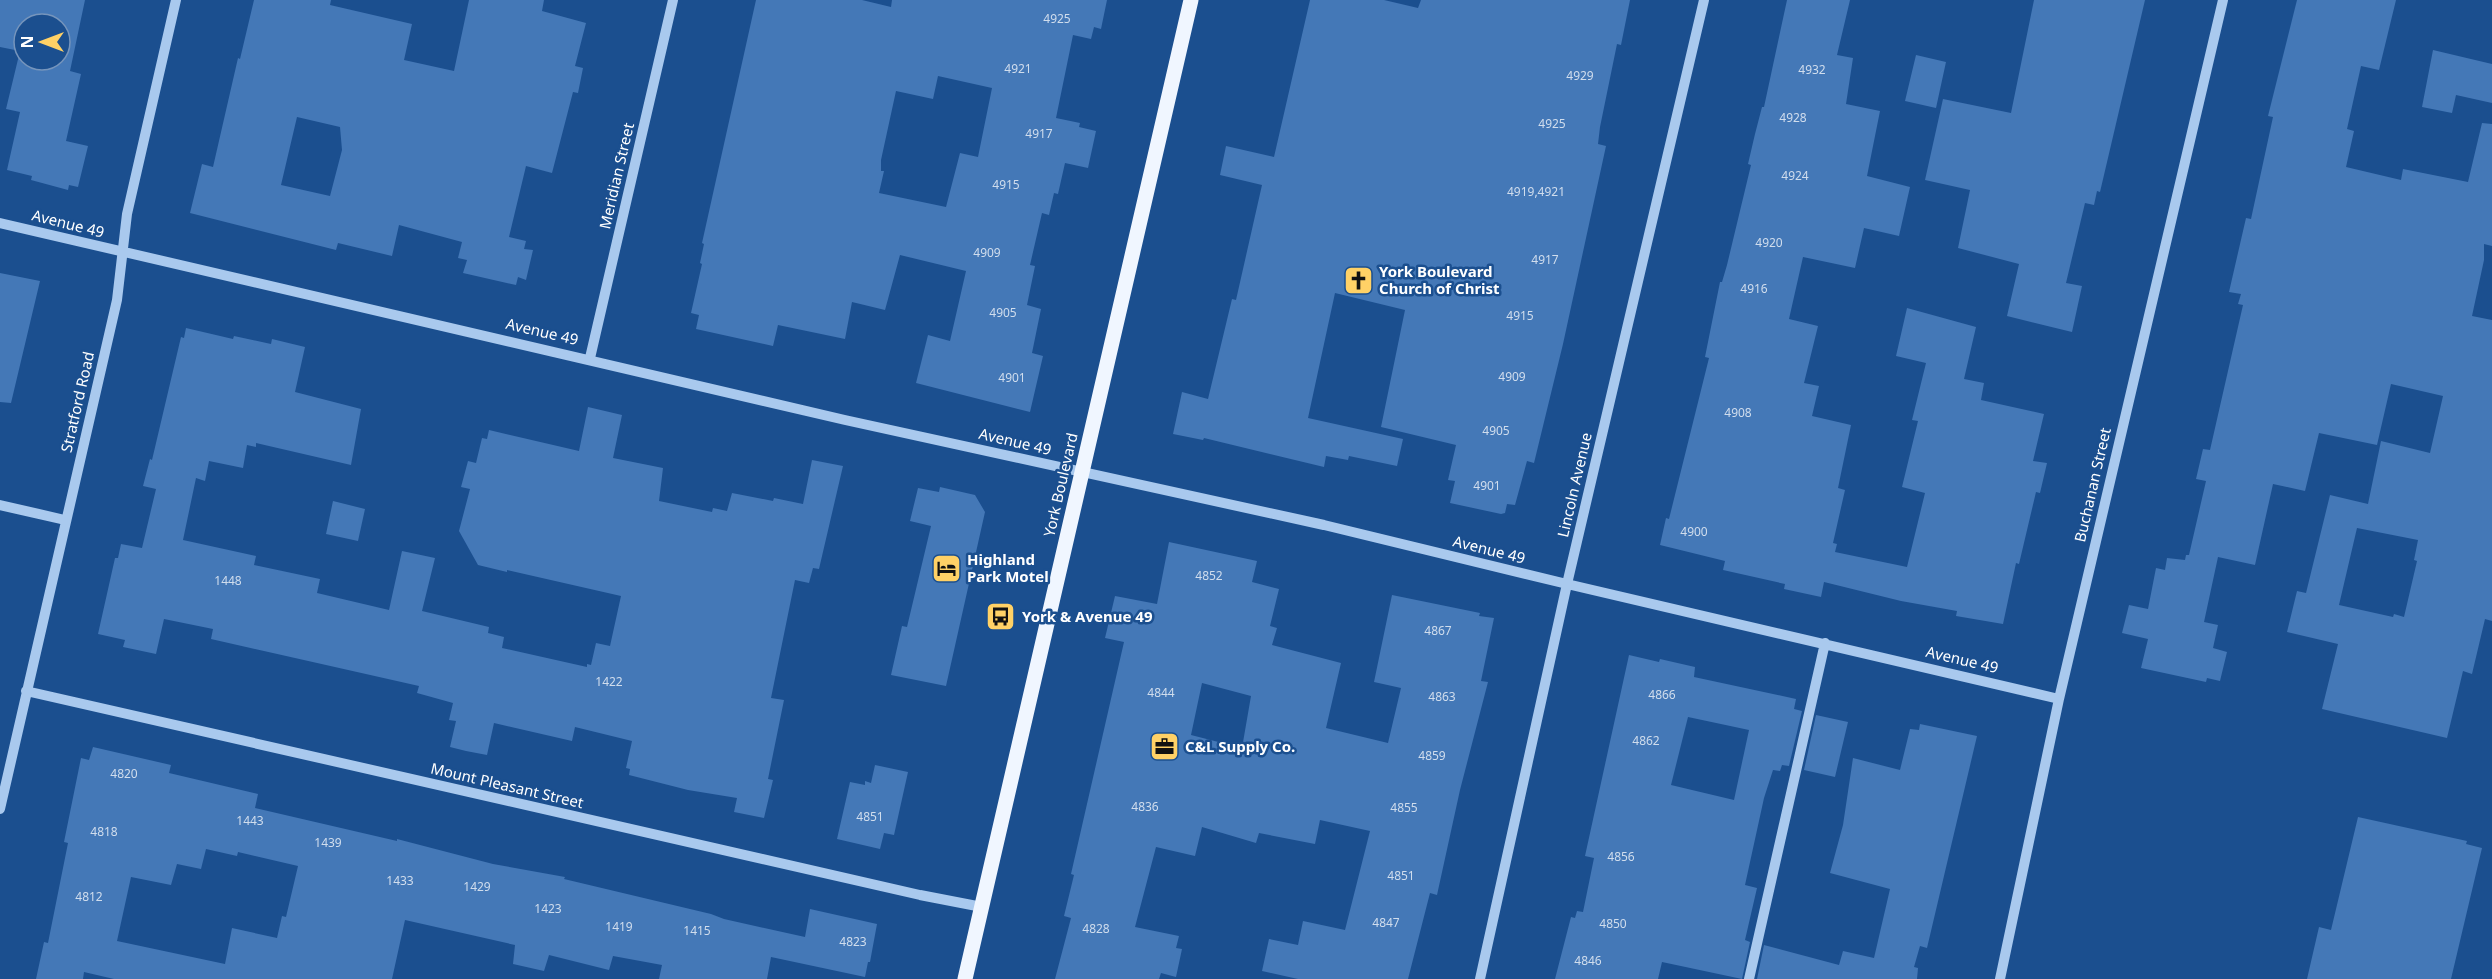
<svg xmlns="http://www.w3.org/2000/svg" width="2492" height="979" font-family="'Noto Sans',sans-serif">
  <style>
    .building { fill: #4478b7; fill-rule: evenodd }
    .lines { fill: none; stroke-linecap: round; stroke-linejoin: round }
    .minor { stroke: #a9c9ee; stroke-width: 10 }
    .major { stroke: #f0f6ff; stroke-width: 15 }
    .labels { text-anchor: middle; stroke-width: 5; stroke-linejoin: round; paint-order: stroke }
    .number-label { font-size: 12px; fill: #d0dded }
    .street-label { font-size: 15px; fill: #fff; stroke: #1b4f8f }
    .poi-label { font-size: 15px; font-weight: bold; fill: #fff; stroke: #1b4f8f; text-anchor: start }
  </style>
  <rect width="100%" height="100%" fill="#1b4f8f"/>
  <!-- building -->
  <path class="building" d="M0 0H85L70 71 81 74 66 141 88 146 78 187 69 185 68 190 31 180 32 176 7 170 20 112 6 109 20 51 0 47ZM24 24H60V60H24Z
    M254 0H331L330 5 412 24 404 60 454 71 469 0H544L542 11 586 23 575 66 583 68 578 93 573 92 552 173 526 166 509 237 526 241 524 249 533 250 526 280 518 277 516 285 463 273 467 260 458 258 462 242 399 225 392 256 338 243 336 250 190 213 202 164 213 167 238 58 240 59ZM297 117 340 127 342 150 330 196 281 185Z
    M756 0H862L891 7 892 0H1107L1101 29 1094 27 1091 39 1073 35 1056 118 1080 123 1079 127 1096 131 1088 168 1065 163 1058 194 1054 193 1049 215 1042 213 1030 265 1035 266 1027 305 1041 309 1032 353 1043 356 1030 412 916 383 928 335 950 341 966 271 900 255 885 310 852 302 845 339 778 325 773 346 696 329 699 315 691 313 702 264 700 263 704 244 702 243ZM938 76 992 88 978 157 960 153 946 207 879 193 884 171H881V160L896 91 933 99Z
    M1310 0H1384L1418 8 1421 0H1630L1621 45 1617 44 1600 127 1598 144 1606 146 1563 344 1534 463 1527 461 1515 505 1507 504 1505 513 1501 514 1450 503 1455 481 1448 480 1456 445 1381 427 1405 310 1335 293 1308 418 1403 439 1397 466 1349 456 1348 460 1326 456 1324 467 1204 438 1203 440 1173 434 1182 392 1208 399 1232 299 1236 300 1262 185 1220 175 1226 146 1274 157Z
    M1787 0H1850L1837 55 1853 58 1846 104 1880 111 1867 176 1910 187 1899 236 1864 228 1855 268 1803 257 1789 319 1818 326 1804 383 1819 386 1812 416 1851 425 1838 488 1845 490 1833 543 1837 544 1835 552 1907 567 1925 493 1902 487 1918 421 1912 420 1926 363 1896 356 1907 308 1976 327 1964 379 1984 383 1981 400 2044 414 2033 461 2047 463 2040 493 2036 492 2019 564 2016 563 2003 624 1956 616 1957 611 1901 601 1824 582 1821 597 1784 589 1785 584 1723 570 1725 561 1660 545 1666 518 1669 519 1709 358 1705 357 1720 282H1722L1727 265 1751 165 1748 164 1755 134 1762 107H1764Z
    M2034 0H2145L2100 192 2097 191 2094 205 2085 203 2066 283 2082 286 2072 332 2007 316 2019 264 1958 248 1970 190 1925 180 1943 99 2011 113Z
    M2297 0H2396L2379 70 2361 66 2347 129 2354 131 2346 167 2401 180 2403 169 2468 182 2482 123 2492 124V246L2484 244V260L2472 316 2492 320V621L2485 619 2472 674 2463 671 2447 738 2322 709 2338 644 2287 632 2297 591 2306 593 2330 495 2368 504 2381 441 2430 453 2443 396 2391 384 2377 445 2319 433 2305 491 2273 484 2255 565 2218 557 2204 622 2218 625 2213 648 2227 652 2220 681 2207 678 2206 682 2141 668 2148 639 2122 633 2129 605 2148 609 2156 568 2165 570 2167 558 2185 560 2186 555H2189L2206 481 2196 479 2203 449 2210 450 2243 305 2238 304 2241 294 2229 292 2246 218 2251 219 2273 117 2268 116ZM2357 528 2418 540 2414 560 2417 561 2404 617 2394 614 2393 617 2339 605Z
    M2433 50 2492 64V103L2456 95 2452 113 2422 107Z
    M1916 55 1946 62 1936 108 1905 101Z
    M0 273 40 281 11 403 0 402Z
    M186 328 233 339 234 336 271 344 272 339 305 347 295 392 361 409 351 465 256 443V447L247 445 243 468 209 461 205 481 196 478 183 540 256 556 254 565 320 579 317 593 389 610 402 551 435 558 422 611 489 627 488 633 504 637 502 648 587 667V664L591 665 596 643 610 646 621 596 507 570V572L478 565 459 531 470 489 461 487 468 461 476 463 482 438 487 439 489 430 579 451 588 407 622 415 613 458 663 468 659 501 712 512 713 508 727 511 732 493 773 501 774 498 803 504 812 460 843 466 819 569 813 568 809 583 795 580 771 698 784 700 768 779 773 780 764 818 734 812 737 798 688 790 629 775 630 769 626 768 632 741 575 727 572 741 494 723 487 755 466 751 450 747 456 721 449 720 453 703 417 693 419 686 211 639 213 629 164 619 156 654 123 647 125 640 98 634 115 558H118L121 544 142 548 156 489 143 486 150 459 152 460 181 337 184 338Z
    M940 487 975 495 985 512 946 686 891 675 902 626 907 627 931 526 910 521 918 488 939 492Z
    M333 501 365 509 358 541 326 534Z
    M1169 542 1257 561 1252 582 1279 589 1270 626 1277 628 1272 645 1341 663 1326 728 1388 743 1401 688 1374 682 1392 595 1480 613 1479 616 1494 618 1481 681 1488 682 1460 790 1437 895 1430 893 1408 979H1298L1262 971 1269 939 1298 945 1303 921 1345 930 1370 831 1320 820 1315 844 1259 833 1256 843 1202 827 1195 856 1156 847 1135 927 1179 936 1176 948 1182 949 1176 977 1161 973 1159 979H1055L1071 918 1064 916 1074 875 1071 874 1124 642 1105 638 1115 596 1157 604ZM1202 683 1251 696 1242 748 1191 735Z
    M1629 655 1659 662 1660 659 1695 667 1694 677 1796 699 1794 709 1802 711 1789 766 1782 765 1780 771 1773 770 1764 798 1745 885 1757 888 1745 940 1750 942 1742 979 1662 962 1658 979H1555L1571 917 1575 918 1577 911 1583 912 1594 858 1585 856ZM1688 717 1749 730 1734 800 1671 785Z
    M1816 715 1848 722 1835 777 1804 770Z
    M1920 724 1977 736 1927 948 1920 946 1914 967 1918 968 1917 979H1757L1764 945 1839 965 1843 951 1874 958 1890 889 1830 873 1843 825 1853 758 1900 770 1910 729 1919 730Z
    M93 747 171 765 169 773 258 794 255 808 397 841V839L493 864 565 877 564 879 711 914 724 919 805 937 810 909 877 924 870 962H868L865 977 771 957 767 979H659L662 965 613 956 609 970 549 955 544 971 513 964 515 945 405 920 392 979H114L84 972 83 979H36L44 942 48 943 68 843 64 842 81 758 89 760ZM206 849 237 856 238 852 298 866 286 917 282 916 277 938 232 928 225 964 117 941 131 877 171 885 177 864 201 869Z
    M875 765 908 772 894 835 884 833 880 849 837 839 850 782 865 785V781L871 783Z
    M2358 817 2467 841 2466 844 2482 848 2451 979H2307L2319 927 2331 930Z"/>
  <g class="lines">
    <!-- minor -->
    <path class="minor" d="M0 223 845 420 1324 525 1567 584 2059 699
      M590 358 673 0
      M0 505 65 520
      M26 691 920 895 982 907
      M0 809 117 300 127 214 176 0
      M1480 979 1567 584 1704 0
      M1749 979 1825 643
      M2000 979 2059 699 2223 0"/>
    <!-- major -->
    <path class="major" d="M965 979 1191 0"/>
  </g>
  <!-- icons -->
  <defs>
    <symbol id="church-square" viewBox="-11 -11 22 22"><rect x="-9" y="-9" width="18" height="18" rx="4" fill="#ffd166" stroke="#1b4f8f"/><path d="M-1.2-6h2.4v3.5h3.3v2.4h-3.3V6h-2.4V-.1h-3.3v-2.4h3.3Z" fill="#111"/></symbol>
    <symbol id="hotel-square" viewBox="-11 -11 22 22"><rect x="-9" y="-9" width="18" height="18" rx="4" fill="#ffd166" stroke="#1b4f8f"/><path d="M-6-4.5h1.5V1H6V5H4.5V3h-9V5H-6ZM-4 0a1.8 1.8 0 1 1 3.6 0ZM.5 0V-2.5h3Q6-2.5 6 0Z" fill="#111"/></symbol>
    <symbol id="bus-square" viewBox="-11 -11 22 22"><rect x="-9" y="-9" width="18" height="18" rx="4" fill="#ffd166" stroke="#1b4f8f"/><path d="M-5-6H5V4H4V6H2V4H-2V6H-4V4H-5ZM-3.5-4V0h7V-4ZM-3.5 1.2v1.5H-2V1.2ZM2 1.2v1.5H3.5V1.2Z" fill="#111"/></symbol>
    <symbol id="office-square" viewBox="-11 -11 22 22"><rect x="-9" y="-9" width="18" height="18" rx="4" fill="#ffd166" stroke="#1b4f8f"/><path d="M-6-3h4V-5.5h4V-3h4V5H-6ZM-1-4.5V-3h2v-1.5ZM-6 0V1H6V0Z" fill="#111"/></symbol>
  </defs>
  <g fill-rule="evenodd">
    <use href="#church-square" x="1342" y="264" width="33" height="33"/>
    <use href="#hotel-square" x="930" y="552" width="33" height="33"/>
    <use href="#bus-square" x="984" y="600" width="33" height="33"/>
    <use href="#office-square" x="1148" y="730" width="33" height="33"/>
  </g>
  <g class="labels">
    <!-- number labels -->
    <g class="number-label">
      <text x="1057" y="23">4925</text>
      <text x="1018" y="73">4921</text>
      <text x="1812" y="74">4932</text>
      <text x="1580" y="80">4929</text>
      <text x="1793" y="122">4928</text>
      <text x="1552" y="128">4925</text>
      <text x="1039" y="138">4917</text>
      <text x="1795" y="180">4924</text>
      <text x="1006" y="189">4915</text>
      <text x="1536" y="196">4919,4921</text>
      <text x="1769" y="247">4920</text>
      <text x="987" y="257">4909</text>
      <text x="1545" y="264">4917</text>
      <text x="1754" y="293">4916</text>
      <text x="1003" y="317">4905</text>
      <text x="1520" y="320">4915</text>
      <text x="1512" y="381">4909</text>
      <text x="1012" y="382">4901</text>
      <text x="1738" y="417">4908</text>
      <text x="1496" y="435">4905</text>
      <text x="1487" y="490">4901</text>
      <text x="1694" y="536">4900</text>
      <text x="1209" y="580">4852</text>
      <text x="228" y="585">1448</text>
      <text x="1438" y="635">4867</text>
      <text x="609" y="686">1422</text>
      <text x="1161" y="697">4844</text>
      <text x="1662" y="699">4866</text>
      <text x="1442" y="701">4863</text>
      <text x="1646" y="745">4862</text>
      <text x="1432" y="760">4859</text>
      <text x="124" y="778">4820</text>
      <text x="1145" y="811">4836</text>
      <text x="1404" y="812">4855</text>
      <text x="870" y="821">4851</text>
      <text x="250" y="825">1443</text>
      <text x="104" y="836">4818</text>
      <text x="328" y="847">1439</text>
      <text x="1621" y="861">4856</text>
      <text x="1401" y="880">4851</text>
      <text x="400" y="885">1433</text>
      <text x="477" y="891">1429</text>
      <text x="89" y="901">4812</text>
      <text x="548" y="913">1423</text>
      <text x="1386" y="927">4847</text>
      <text x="1613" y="928">4850</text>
      <text x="619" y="931">1419</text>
      <text x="1096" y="933">4828</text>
      <text x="697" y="935">1415</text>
      <text x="853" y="946">4823</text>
      <text x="1588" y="965">4846</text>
    </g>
    <!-- street labels -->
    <g class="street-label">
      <text transform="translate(617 176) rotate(-77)" y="5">Meridian Street</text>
      <text transform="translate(68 224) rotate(14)" y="5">Avenue 49</text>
      <text transform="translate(542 332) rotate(13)" y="5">Avenue 49</text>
      <text transform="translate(78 402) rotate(-77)" y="5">Stratford Road</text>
      <text transform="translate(1015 442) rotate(13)" y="5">Avenue 49</text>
      <text transform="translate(1061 485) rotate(-77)" y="5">York Boulevard</text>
      <text transform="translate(1575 485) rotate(-77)" y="5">Lincoln Avenue</text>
      <text transform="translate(2093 485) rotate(-77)" y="5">Buchanan Street</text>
      <text transform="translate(1489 550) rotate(14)" y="5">Avenue 49</text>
      <text transform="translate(1962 660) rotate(13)" y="5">Avenue 49</text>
      <text transform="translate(507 786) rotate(13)" y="5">Mount Pleasant Street</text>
    </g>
    <!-- poi labels -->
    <g class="poi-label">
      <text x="1379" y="277">York Boulevard<tspan x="1379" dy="17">Church of Christ</tspan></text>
      <text x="967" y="565">Highland<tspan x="967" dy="17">Park Motel</tspan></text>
      <text x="1022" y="622">York &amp; Avenue 49</text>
      <text x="1185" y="752">C&amp;L Supply Co.</text>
    </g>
  </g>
  <!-- north arrow -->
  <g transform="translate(42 42) rotate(270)"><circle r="28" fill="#1b4f8f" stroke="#7695bc" stroke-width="1.5"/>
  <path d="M0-4.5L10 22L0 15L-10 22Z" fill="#ffd166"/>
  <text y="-9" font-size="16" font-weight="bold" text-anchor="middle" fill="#ffffff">N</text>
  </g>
</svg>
